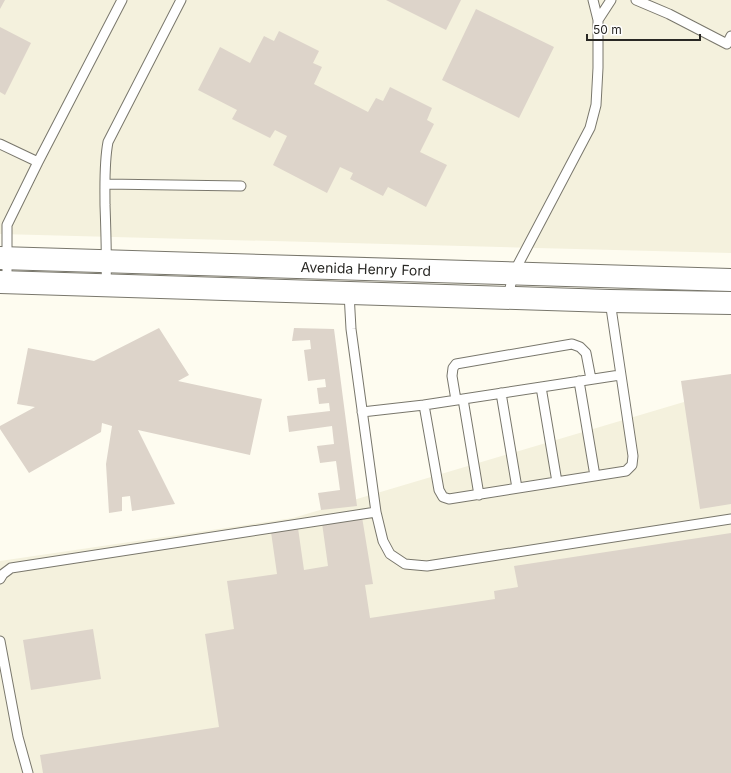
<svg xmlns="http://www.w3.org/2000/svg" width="731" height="773" font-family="Inter,sans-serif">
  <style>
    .built { fill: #f4f1dd }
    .building { fill: #ddd4ca }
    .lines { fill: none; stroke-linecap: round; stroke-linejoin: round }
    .lane-casing { stroke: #79776c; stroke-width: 11 }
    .secondary-casing { stroke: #79776c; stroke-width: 24 }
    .lane { stroke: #fff; stroke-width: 9 }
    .secondary { stroke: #fff; stroke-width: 22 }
    .labels { text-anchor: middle; stroke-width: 3.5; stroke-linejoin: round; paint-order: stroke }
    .street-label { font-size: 14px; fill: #292824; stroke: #fff }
  </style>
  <rect width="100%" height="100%" fill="#fefcf0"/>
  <!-- built -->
  <path class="built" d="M0 0H731V253L0 234Z
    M731 388V773H0V561L293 518Z"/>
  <!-- building -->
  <path class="building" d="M0 0H5L0 9Z
    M386 0H461L446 30Z
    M476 9 554 47 519 118 442 80Z
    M0 27 31 43 5 95 0 92Z
    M279 31 319 51 313 63 322 67 314 84 368 112 376 98 383 101 390 87 432 108 427 120 434 124 420 152 447 165 426 207 388 187 383 196 350 179 353 173 340 167 327 193 273 165 287 136 275 130 270 138 232 119 237 110 198 90 220 47 250 63 264 36 274 41Z
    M159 328 189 375 178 381 262 399 250 455 138 430 175 504 132 511 130 496 122 497V511L109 513 106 464 112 426 102 423 101 432 29 473 0 429V426L35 407 17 404 28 348 94 361Z
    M294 328 334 329 357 506 321 510 318 493 340 490 336 461 320 463 317 446 334 444 332 426 289 432 287 416 330 411 329 403 319 404 317 388 326 387 325 379 308 381 304 350 311 349 310 340 292 341Z
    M731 374V504L700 509 681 381Z
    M362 517 373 584 365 585 370 618 495 599 494 591 518 587 514 566 731 533V773H43L40 755 219 727 205 634 234 629 227 581 277 574 271 532 298 528 304 570 328 566 322 523Z
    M93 629 101 679 31 690 23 640Z"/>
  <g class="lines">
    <defs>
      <path id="lane" d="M593 0 598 20
        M636 0 669 14 727 44 731 36
        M0 144 38 162
        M105 184 241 186
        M7 283V225L38 162 122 0
        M106 286C107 259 106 232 105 205 105 184 104 163 108 142L181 0
        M349 293 351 329 376 512
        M508 298 513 274 590 128 596 105 598 68V20L611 0
        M579 381 595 476
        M541 387 557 482
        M501 393 517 488
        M463 399 479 495
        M456 400 452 376 453 368 456 364 572 344 580 347 586 353 591 379
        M424 405 439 490 443 497 449 499 626 471 632 465 633 456 610 301
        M362 412 424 405 620 375
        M0 579 3 574 11 568 376 512 383 541 390 554 405 564 427 566 731 519
        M0 641 18 737 28 773"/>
      <g id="secondary">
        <path id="s1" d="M0 258 731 280"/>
        <path d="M0 282 610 301 731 303"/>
      </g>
    </defs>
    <!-- lane casing -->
    <use href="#lane" class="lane-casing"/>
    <!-- secondary casing -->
    <use href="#secondary" class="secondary-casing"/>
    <!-- lane -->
    <use href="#lane" class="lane"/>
    <!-- secondary -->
    <use href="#secondary" class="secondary"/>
  </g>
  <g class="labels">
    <!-- street labels -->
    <g class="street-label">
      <text dy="5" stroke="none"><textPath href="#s1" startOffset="366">Avenida Henry Ford</textPath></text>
    </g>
  </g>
  <!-- scale -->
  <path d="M587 34v6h113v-6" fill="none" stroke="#292824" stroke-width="2"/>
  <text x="593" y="34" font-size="12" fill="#292824" stroke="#ffffff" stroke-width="3" paint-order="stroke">50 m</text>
</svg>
